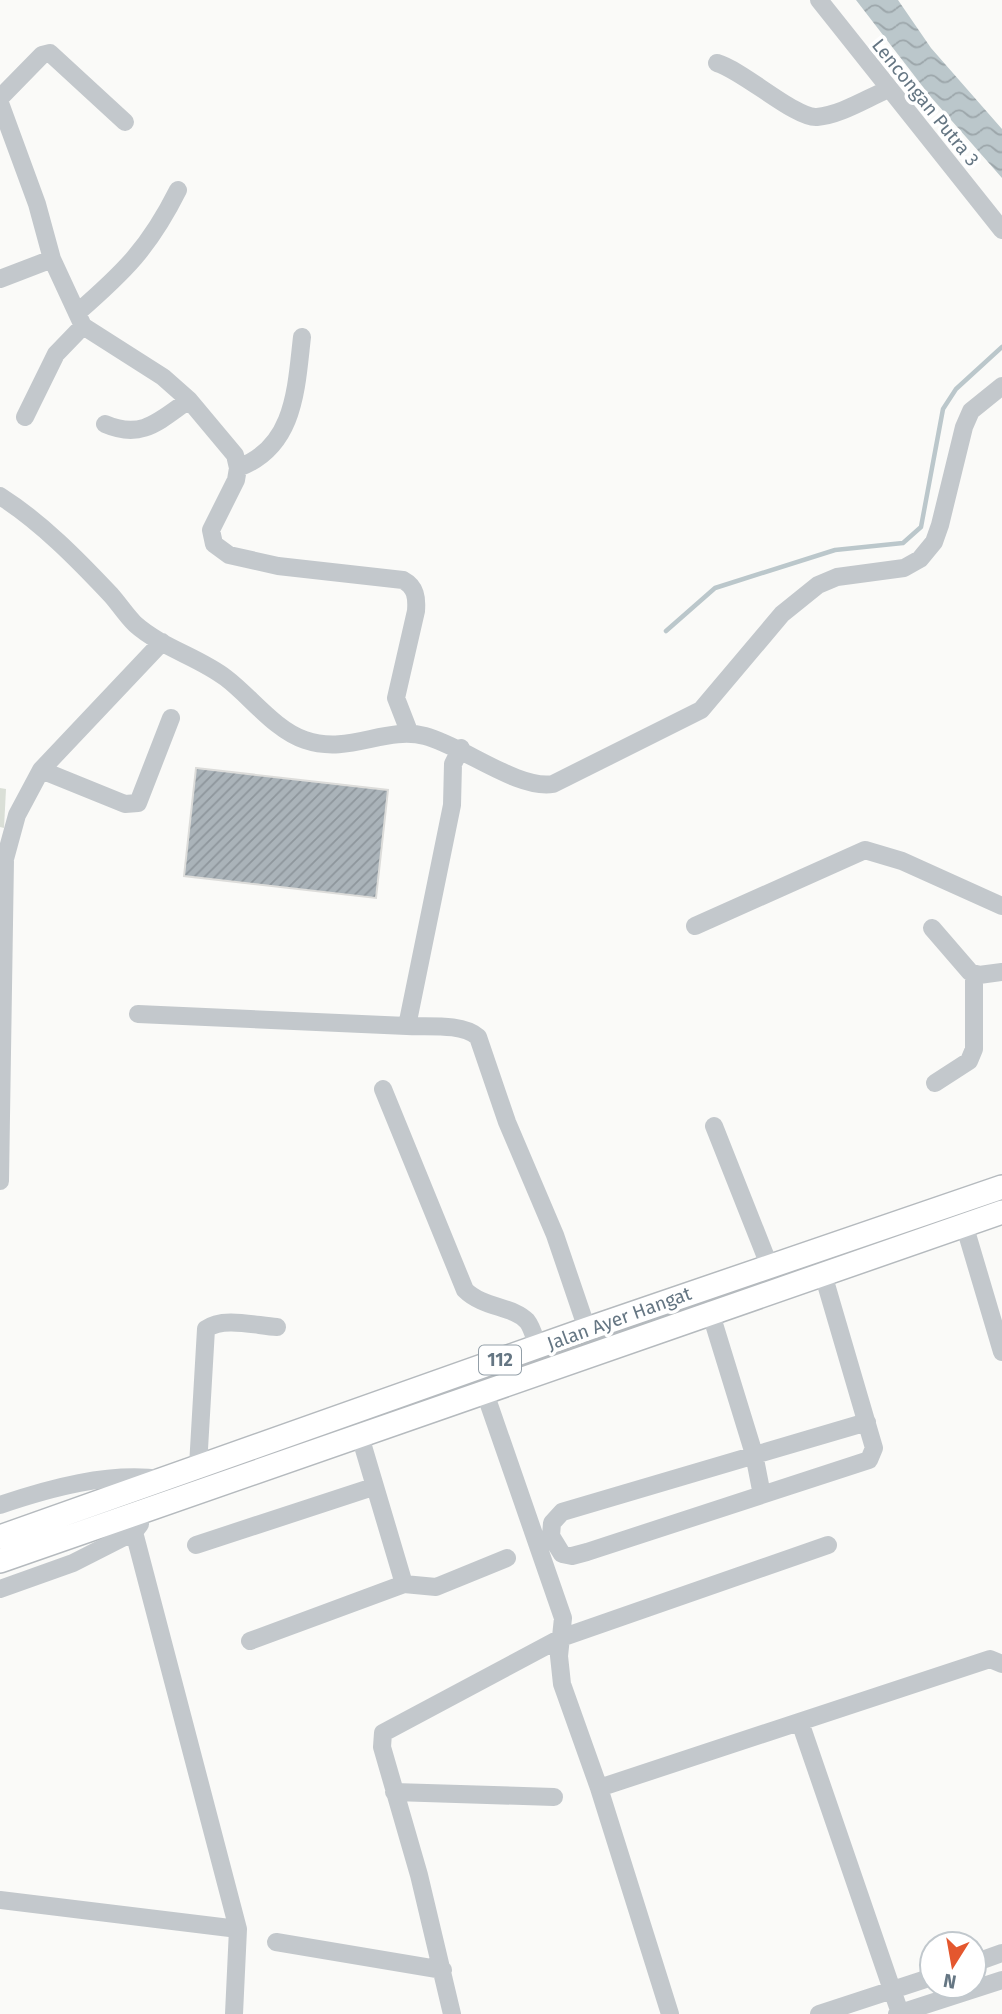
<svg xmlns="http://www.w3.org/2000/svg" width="1002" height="2014" font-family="'Fira Sans',sans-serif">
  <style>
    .garden { fill: #dadfd7 }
    .water { fill: url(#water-waves) }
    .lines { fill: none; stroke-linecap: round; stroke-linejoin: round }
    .stream { stroke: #bbc7cb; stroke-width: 4.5 }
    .building { fill: url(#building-hatch); stroke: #dcdcda; stroke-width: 2 }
    .major-casing { stroke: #b5babe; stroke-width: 26 }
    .minor { stroke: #c3c8cc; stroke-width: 18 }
    .major { stroke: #fff; stroke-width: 23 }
    .labels { text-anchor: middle; stroke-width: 7; stroke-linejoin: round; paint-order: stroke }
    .shield { fill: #fff; stroke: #939fa8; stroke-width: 2 }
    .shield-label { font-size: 18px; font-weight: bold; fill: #657683 }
    .street-label { font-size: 19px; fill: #657683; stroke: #fff }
  </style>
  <defs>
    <pattern id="water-waves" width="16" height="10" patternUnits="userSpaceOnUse" patternTransform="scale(1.75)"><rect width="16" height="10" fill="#bbc7cb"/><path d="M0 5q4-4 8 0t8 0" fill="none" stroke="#9ca6aa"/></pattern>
    <pattern id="building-hatch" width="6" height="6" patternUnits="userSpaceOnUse" patternTransform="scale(1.75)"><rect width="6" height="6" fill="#aab3b9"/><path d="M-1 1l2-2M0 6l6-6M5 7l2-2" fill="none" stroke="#8e969c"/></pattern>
  </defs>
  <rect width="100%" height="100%" fill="#fafaf8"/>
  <!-- garden -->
  <path class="garden" d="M0 788 6 789 4 828 0 827Z"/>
  <!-- water -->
  <path class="water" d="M856 0H898L931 48 1002 129V178L930 96Z"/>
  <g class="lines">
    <!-- stream -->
    <path class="stream" d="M666 631 715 588 835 550 903 543 921 527 943 409 956 389 1002 347"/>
  </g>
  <!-- building -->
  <path class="building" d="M196 768 388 790 376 898 184 876Z"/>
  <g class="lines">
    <defs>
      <path id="major" d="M0 1537 587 1329 1002 1187
        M0 1561 1002 1212"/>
    </defs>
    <!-- major casing -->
    <use href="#major" class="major-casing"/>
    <!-- minor -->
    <path class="minor" d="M819 0 1002 230
      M717 63C744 71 796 119 817 117 841 115 867 98 889 89
      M0 98 42 55 50 53 125 122
      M0 103 37 204 52 259 83 326 163 377 189 400 235 455 238 468 236 480 211 530 214 544 229 555 278 566 403 580C416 587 417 598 416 611L396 698 410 734
      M0 279 52 259
      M77 313C124 272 149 248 178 190
      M25 417 56 354 83 326
      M105 424C142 440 159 421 189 400
      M238 468C295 447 296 389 302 337
      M0 496C41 522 78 560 111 595 119 604 126 615 135 624 162 648 199 657 226 678 251 697 275 730 305 740 349 755 385 726 425 736 463 746 518 790 553 784L701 710 782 614 818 585 837 577 904 568 920 559 934 542 940 525 964 427 971 411 1002 386
      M461 748 453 764 452 805 407 1026C428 1027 462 1023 478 1037L507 1122 555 1235 587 1329
      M41 770 125 804 138 803 171 718
      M695 926 865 850 902 861 1002 906
      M932 928 970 972 979 975 1002 972
      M138 1014 407 1026
      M935 1083 969 1061 974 1049V975
      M383 1089 465 1290C483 1308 513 1306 527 1321 532 1327 535 1339 538 1347
      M714 1126 769 1265
      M0 1181 5 859 17 815 41 770 162 642
      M964 1224 1002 1352
      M823 1274 874 1448 869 1460 587 1552 572 1556 562 1554 551 1536 552 1523 562 1512 867 1422
      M710 1311 754 1454 762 1495
      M485 1393 563 1618 559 1656 562 1684 599 1788 670 2014
      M198 1466 206 1329C223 1316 257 1326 277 1327
      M0 1505C50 1488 108 1472 161 1479
      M134 1532 238 1929 234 2014
      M196 1545 373 1487
      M404 1584 436 1587 507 1558
      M0 1589 73 1563 134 1532 140 1524
      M250 1641 404 1584 360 1436
      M800 1722 900 2013
      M599 1788 990 1659 1002 1664
      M394 1792 554 1797
      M0 1900 238 1929
      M276 1942 443 1970
      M974 1963 1002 1953
      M452 2014 419 1875 382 1747 383 1733 561 1638 828 1545
      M819 2014 932 1977
      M897 2014 1002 1980"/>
    <!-- major -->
    <use href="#major" class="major"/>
  </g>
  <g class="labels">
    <!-- shield labels -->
    <rect class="shield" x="479" y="1345.5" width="42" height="29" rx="5"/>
    <g class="shield-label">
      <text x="500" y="1366">112</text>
    </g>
    <!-- street labels -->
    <g class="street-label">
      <text transform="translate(926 102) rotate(51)" y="7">Lencongan Putra 3</text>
      <text transform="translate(619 1318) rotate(-20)" y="7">Jalan Ayer Hangat</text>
    </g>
  </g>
  <!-- north arrow -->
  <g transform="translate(953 1965) rotate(191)"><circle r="33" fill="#ffffff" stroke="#c1c8cd" stroke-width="2"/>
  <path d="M0-5L12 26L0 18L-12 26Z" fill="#e4572e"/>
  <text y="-10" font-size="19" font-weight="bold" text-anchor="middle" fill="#657683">N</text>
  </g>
</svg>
